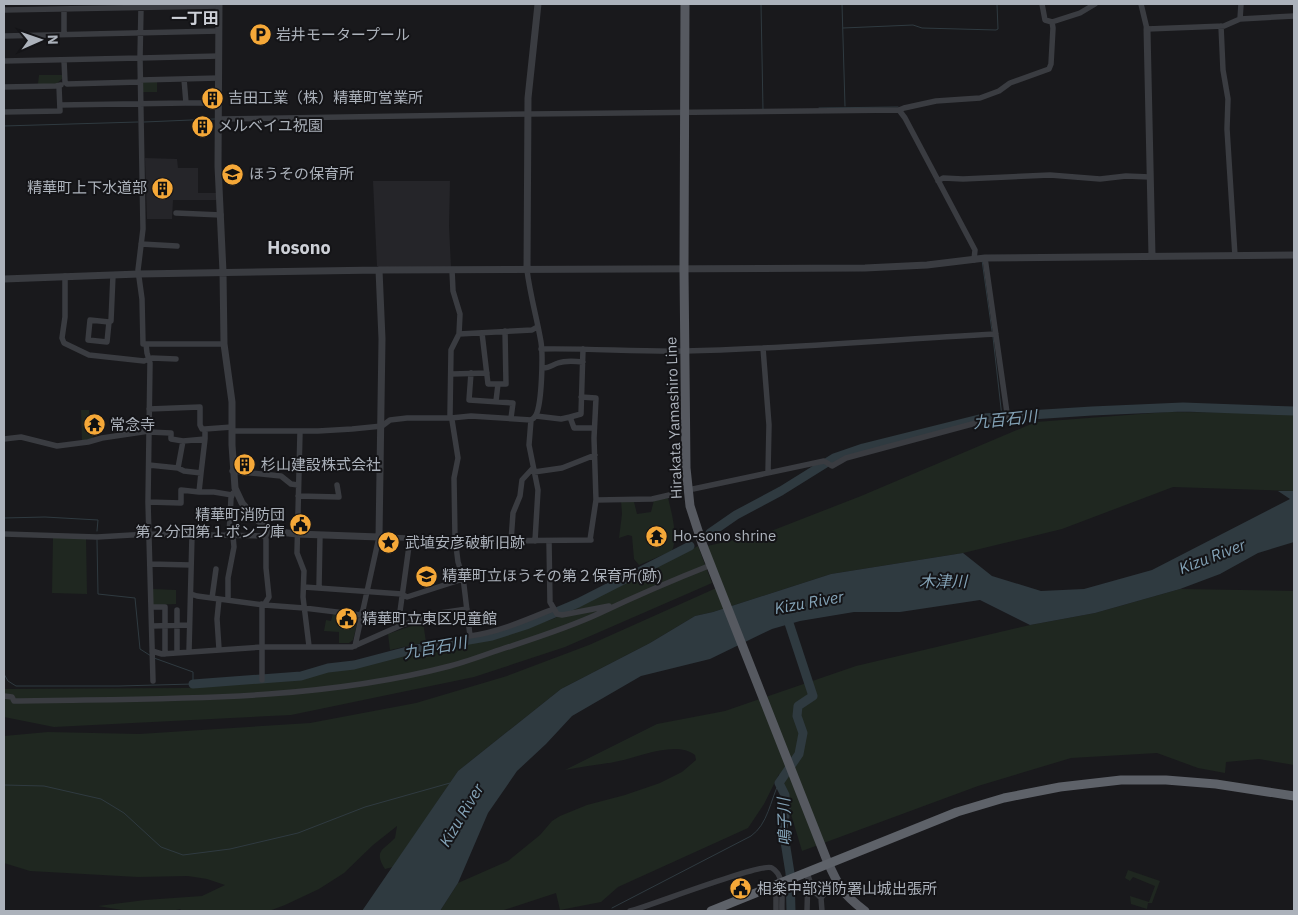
<svg xmlns="http://www.w3.org/2000/svg" width="1298" height="915" font-family="'IBM Plex Sans','Noto Sans JP',sans-serif">
  <style>
    .built { fill: #252529 }
    .green { fill: #1f2720 }
    .water { fill: #2f3a40 }
    .lines { fill: none; stroke-linecap: round; stroke-linejoin: round }
    .stream { stroke: #2f3a40; stroke-width: 1 }
    .river { stroke: #2f3a40; stroke-width: 9 }
    .minor { stroke: #3a3c41; stroke-width: 5.5 }
    .tertiary { stroke: #3a3c41; stroke-width: 7 }
    .primary { stroke: #565960; stroke-width: 9 }
    .trunk { stroke: #5e6269; stroke-width: 9 }
    .labels { text-anchor: middle; stroke-width: 4; stroke-linejoin: round; paint-order: stroke }
    .poi-label { font-size: 15px; fill: #acb2bb; stroke: #141417; text-anchor: start }
    .street-label { font-size: 15px; fill: #acb2bb; stroke: #141417 }
    .neighbourhood-label { font-size: 16px; font-weight: bold; fill: #cdd0d7; stroke: #141417 }
    .water-label { font-size: 16px; font-style: italic; fill: #83a2b6; stroke: #141417 }
    .quarter-label { font-size: 18px; font-weight: bold; fill: #cdd0d7; stroke: #141417 }
  </style>
  <rect width="100%" height="100%" fill="#19191c"/>
  <!-- built -->
  <path class="built" d="M145 158 177 159 178 168H198V193H216V200H173L172 219H147Z
    M373 181H450L449 226 451 267H379L377 266Z"/>
  <!-- green -->
  <path class="green" d="M39 75H62V79L56 84H38Z
    M157 80V92H143L142 81Z
    M81 410H89L90 424H92L93 439 82 441Z
    M1167 412 1294 413V491L1173 487 1062 529 963 553 831 574 713 612 695 616 650 643 561 689 458 771 393 867 385 869C373 850 384 850 395 838L397 826 373 845 344 873 319 889 285 905 269 911H179L181 909C153 915 125 911 98 906L145 900 202 896 225 885 207 879 188 876 138 877 30 871 4 863V736L48 732 139 734 310 723 416 703 507 676 589 645 723 585 707 546 766 533 861 496 1036 422Z
    M668 498C672 514 678 536 672 551L639 565 634 559 632 536 628 535 619 538 622 514 621 500 634 502 637 514 651 512 654 500Z
    M53 537H86L87 594 52 593Z
    M698 546 712 583 565 647 474 677 291 715 54 727 4 717V689L187 688 299 678 329 670 359 666 394 656 494 638 553 619Z
    M153 589 176 590V604L153 605Z
    M1180 589 1294 591V765L1259 759 1226 762 1225 773 1198 768 1157 753 1071 758 978 786 802 851 779 774 764 804 748 828 618 887 601 902 560 910 556 893 501 911H440L458 883 508 861 540 835 552 821 560 816 587 805 625 795 660 783 682 772 696 760 695 755C676 740 639 757 619 761 601 765 583 766 565 770L657 724 725 711 856 666 1030 625 1095 613Z
    M333 613 359 616 353 640 349 643H339V632L324 631 326 620 331 621Z
    M423 622 426 642 390 650 388 634Z
    M1128 870 1160 881 1152 903H1148L1147 909 1131 904 1130 896 1149 902 1155 886 1133 877 1130 881 1125 878Z"/>
  <!-- water -->
  <path class="water" d="M1278 491H1294V542L1258 553 1220 574 1180 589 1095 613 1030 625 980 600 900 612H854L800 621 772 629 710 659 641 676 572 716 546 744 517 771 488 813 458 883 440 911H362L458 771 561 689 650 643 695 616 713 612 831 574 963 553 992 576 1041 591 1084 589 1152 570 1290 499Z"/>
  <g class="lines">
    <!-- stream -->
    <path class="stream" d="M761 4 763 109
      M842 4 845 106
      M843 28 913 25 922 28 996 30 998 29 997 4
      M819 108 898 107
      M144 122 215 119
      M4 126 138 122
      M982 260 992 331
      M993 337 1002 417
      M4 518 45 517 98 520 97 531
      M97 540 98 594 135 598 140 649 151 656
      M4 674 8 681 16 686H119L193 684V672L154 658
      M4 785 44 786 101 799 124 813 161 847 183 855 230 849 298 833 365 807 450 783
      M612 908 751 836C768 824 770 801 779 783"/>
    <!-- river -->
    <path class="river" d="M710 533 736 515 781 491 834 458 863 448 983 418 1092 411 1183 407 1294 411
      M786 614 813 696 798 706 797 716 803 733 799 754 779 783 785 795 786 809 783 829 790 873 791 911
      M193 684 301 676 328 668 354 665 411 650 492 636 526 625 578 603 690 546"/>
    <!-- minor -->
    <path class="minor" d="M1042 4 1045 20 1052 22
      M1141 4 1147 29 1224 26 1240 19 1294 16
      M64 9V34
      M4 10 219 6
      M1240 19 1241 4
      M1221 26 1223 70 1228 99 1227 129 1235 256
      M4 36 219 31
      M64 60 65 82 67 84 140 82
      M4 61 140 58 141 8
      M184 79 186 103H219
      M140 80 219 78
      M4 87 56 86 61 85
      M60 105 186 103
      M899 110 905 118 975 250 974 260
      M4 112 60 111 59 86
      M219 119 530 114 899 110 904 108 936 101 980 98 999 91 1010 83 1049 69 1051 64 1053 28 1052 22 1080 13 1095 4
      M938 181 943 178 963 179 1050 175 1100 179 1126 176 1150 177
      M176 213 221 215
      M141 244 177 246
      M452 270 453 291 460 314 459 334 451 350 450 415 452 420 458 458 454 478 455 538 458 562 463 577 470 636C499 632 526 620 553 609
      M527 270C530 295 537 318 541 342 543 355 542 403 536 415 535 417 533 419 531 420L529 445 538 490 535 541
      M65 276V317L62 338 64 343 89 355 144 361 152 358 176 359
      M109 322 107 342 88 340 90 320 109 322 111 321 113 275
      M482 333 488 384H498
      M459 334 532 330 537 327
      M146 344H224
      M763 348 769 425 768 472
      M541 349C589 348 637 352 685 351 789 349 893 339 996 334
      M542 368C548 369 552 365 558 363 566 360 575 361 583 362
      M471 373 469 400 513 403 511 418
      M452 374 487 373
      M581 397 596 398 594 438 596 500 590 540
      M496 401 498 384H506L505 331
      M149 409 200 407V425L202 429H205
      M536 416 561 419 570 417 574 428H594
      M570 417 581 414 583 349
      M232 431H318L352 429 382 426 390 420 407 418H451L471 416 531 420
      M149 432 171 433V439L183 441 178 468 184 471 201 473 199 492H214L232 495
      M300 432 297 553 304 571 303 597 309 646
      M4 439 21 437 57 446 88 442 102 438 149 431
      M183 441 205 439V429L232 427
      M149 465 178 468
      M232 471 281 476 291 484 298 485
      M534 472 562 468 595 455
      M201 473 205 439
      M693 489 824 461 832 466 846 458 976 423 1008 420 985 258
      M298 496 339 497 337 485
      M596 500 652 499 678 493
      M148 502 181 503V490L199 492
      M4 534 97 537 149 534 266 536 271 531
      M229 535 231 498 233 493
      M511 541 513 513 520 496 522 480 533 468
      M549 541 550 602 557 614 562 615 609 606
      M150 564 191 565
      M304 587 402 594 407 597 463 579
      M319 587 320 535
      M191 594 197 596 264 605 304 608 361 615
      M212 598 216 569
      M219 599 217 619 219 649
      M228 600V578L234 547 233 536
      M262 604V680
      M264 605 269 597 266 568V536
      M151 607H165V654
      M362 612 399 616
      M152 626 189 625
      M398 626 409 546 412 538
      M355 646 379 537 491 541 591 540
      M152 651 162 654 262 647H352L404 624 440 613 467 609
      M189 651 192 535
      M177 653V610
      M153 681 148 502 150 363 147 353 146 344H143L142 299 138 270 143 229 140 58 219 56
      M4 696 12 697 14 701C159 698 309 703 450 666 465 662 479 657 493 652 529 640 566 629 600 613 636 596 673 580 711 565
      M807 873 813 890 821 898 822 911
      M821 898 827 890 836 882
      M630 911C650 906 762 862 772 868 786 876 781 898 782 911
      M776 911V885
      M807 911 808 876"/>
    <!-- tertiary -->
    <path class="tertiary" d="M219 4 218 166 223 272 224 344 232 402V445L235 488 242 503 255 518 271 531 297 534 379 537 382 339 379 270
      M1147 29 1152 256
      M527 270 528 98 538 4
      M4 279 139 274 379 270 865 268 927 265 985 258 1294 255"/>
    <!-- primary -->
    <path class="primary" d="M685 4 684 270 686 468 690 506 702 543 826 858C838 885 841 893 865 911"/>
    <!-- trunk -->
    <path class="trunk" d="M711 911 957 812 1004 798 1060 787 1121 780H1166L1216 784 1294 796"/>
  </g>
  <!-- icons -->
  <defs>
    <symbol id="parking-disc" viewBox="-11 -11 22 22"><circle r="9.5" fill="#f5a838" stroke="#141417"/><path d="M-3.5-5.5H1a3.5 3.5 0 0 1 0 7H-1V5.5H-3.5ZM-1-3.4V-.6H.8a1.4 1.4 0 0 0 0-2.8Z" fill="#111"/></symbol>
    <symbol id="building-disc" viewBox="-11 -11 22 22"><circle r="9.5" fill="#f5a838" stroke="#141417"/><path d="M-4-6H4V6H1V3H-1V6H-4ZM-2.5-4.3h1.7v1.8h-1.7ZM.8-4.3h1.7v1.8H.8ZM-2.5-1h1.7V.8h-1.7ZM.8-1h1.7V.8H.8Z" fill="#111"/></symbol>
    <symbol id="school-disc" viewBox="-11 -11 22 22"><circle r="9.5" fill="#f5a838" stroke="#141417"/><path d="M0-5L7-2L0 1L-7-2ZM-4 1L0 2.5L4 1V4Q0 6-4 4Z" fill="#111"/></symbol>
    <symbol id="temple-disc" viewBox="-11 -11 22 22"><circle r="9.5" fill="#f5a838" stroke="#141417"/><path d="M0-6L5-2H3V0L6.5 2.5H4V6H1.5V3h-3V6H-4V2.5H-6.5L-3 0V-2H-5Z" fill="#111"/></symbol>
    <symbol id="civic-disc" viewBox="-11 -11 22 22"><circle r="9.5" fill="#f5a838" stroke="#141417"/><path d="M-.6-6.5H3V-4.5H.6V-3L4-1V1h2V6H-6V1h2V-1L-.6-3ZM-1.2 2.5V6h2.4V2.5Z" fill="#111"/></symbol>
    <symbol id="sight-disc" viewBox="-11 -11 22 22"><circle r="9.5" fill="#f5a838" stroke="#141417"/><path d="M0-6L1.8-2.2L6-1.7L2.9 1.2L3.7 5.4L0 3.3L-3.7 5.4L-2.9 1.2L-6-1.7L-1.8-2.2Z" fill="#111"/></symbol>
  </defs>
  <g fill-rule="evenodd">
    <use href="#parking-disc" x="248" y="22" width="25" height="25"/>
    <use href="#building-disc" x="200" y="86" width="25" height="25"/>
    <use href="#building-disc" x="190" y="114" width="25" height="25"/>
    <use href="#school-disc" x="220" y="162" width="25" height="25"/>
    <use href="#building-disc" x="150" y="176" width="25" height="25"/>
    <use href="#temple-disc" x="82" y="412" width="25" height="25"/>
    <use href="#building-disc" x="232" y="452" width="25" height="25"/>
    <use href="#civic-disc" x="288" y="512" width="25" height="25"/>
    <use href="#temple-disc" x="644" y="524" width="25" height="25"/>
    <use href="#sight-disc" x="376" y="530" width="25" height="25"/>
    <use href="#school-disc" x="414" y="564" width="25" height="25"/>
    <use href="#civic-disc" x="334" y="606" width="25" height="25"/>
    <use href="#civic-disc" x="728" y="876" width="25" height="25"/>
  </g>
  <g class="labels">
    <!-- poi labels -->
    <g class="poi-label">
      <text x="276" y="40">岩井モータープール</text>
      <text x="228" y="103">吉田工業（株）精華町営業所</text>
      <text x="218" y="131">メルベイユ祝園</text>
      <text x="249" y="179">ほうその保育所</text>
      <text x="147" y="193" text-anchor="end">精華町上下水道部</text>
      <text x="110" y="430">常念寺</text>
      <text x="261" y="470">杉山建設株式会社</text>
      <text x="285" y="520" text-anchor="end">精華町消防団<tspan x="285" dy="17">第２分団第１ポンプ庫</tspan></text>
      <text x="673" y="541">Ho-sono shrine</text>
      <text x="405" y="548">武埴安彦破斬旧跡</text>
      <text x="442" y="581">精華町立ほうその第２保育所(跡)</text>
      <text x="362" y="624">精華町立東区児童館</text>
      <text x="757" y="894">相楽中部消防署山城出張所</text>
    </g>
    <!-- street labels -->
    <g class="street-label">
      <text transform="translate(674 418) rotate(-92)" y="5">Hirakata Yamashiro Line</text>
    </g>
    <!-- neighbourhood labels -->
    <g class="neighbourhood-label">
      <text x="195" y="24">一丁田</text>
    </g>
    <!-- water labels -->
    <g class="water-label">
      <text transform="translate(1005 419) rotate(-6)" y="6">九百石川</text>
      <text transform="translate(1212 556) rotate(-21)" y="6">Kizu River</text>
      <text x="943" y="587">木津川</text>
      <text transform="translate(809 602) rotate(-10)" y="6">Kizu River</text>
      <text transform="translate(435 647) rotate(-10)" y="6">九百石川</text>
      <text transform="translate(461 815) rotate(-59)" y="6">Kizu River</text>
      <text transform="translate(784 822) rotate(-92)" y="6">鳴子川</text>
    </g>
    <!-- quarter labels -->
    <g class="quarter-label">
      <text x="299" y="254">Hosono</text>
    </g>
  </g>
  <!-- border -->
  <rect width="1298" height="915" fill="none" stroke="#acb2bb" stroke-width="10"/>
  <!-- north arrow -->
  <g transform="translate(40 40) rotate(88)" stroke="#141417" stroke-width="4" paint-order="stroke">
  <path d="M0-4L9 19L0 12L-9 19Z" fill="#acb2bb"/>
  <text y="-8" font-size="14" font-weight="bold" text-anchor="middle" fill="#acb2bb">N</text>
  </g>
</svg>
